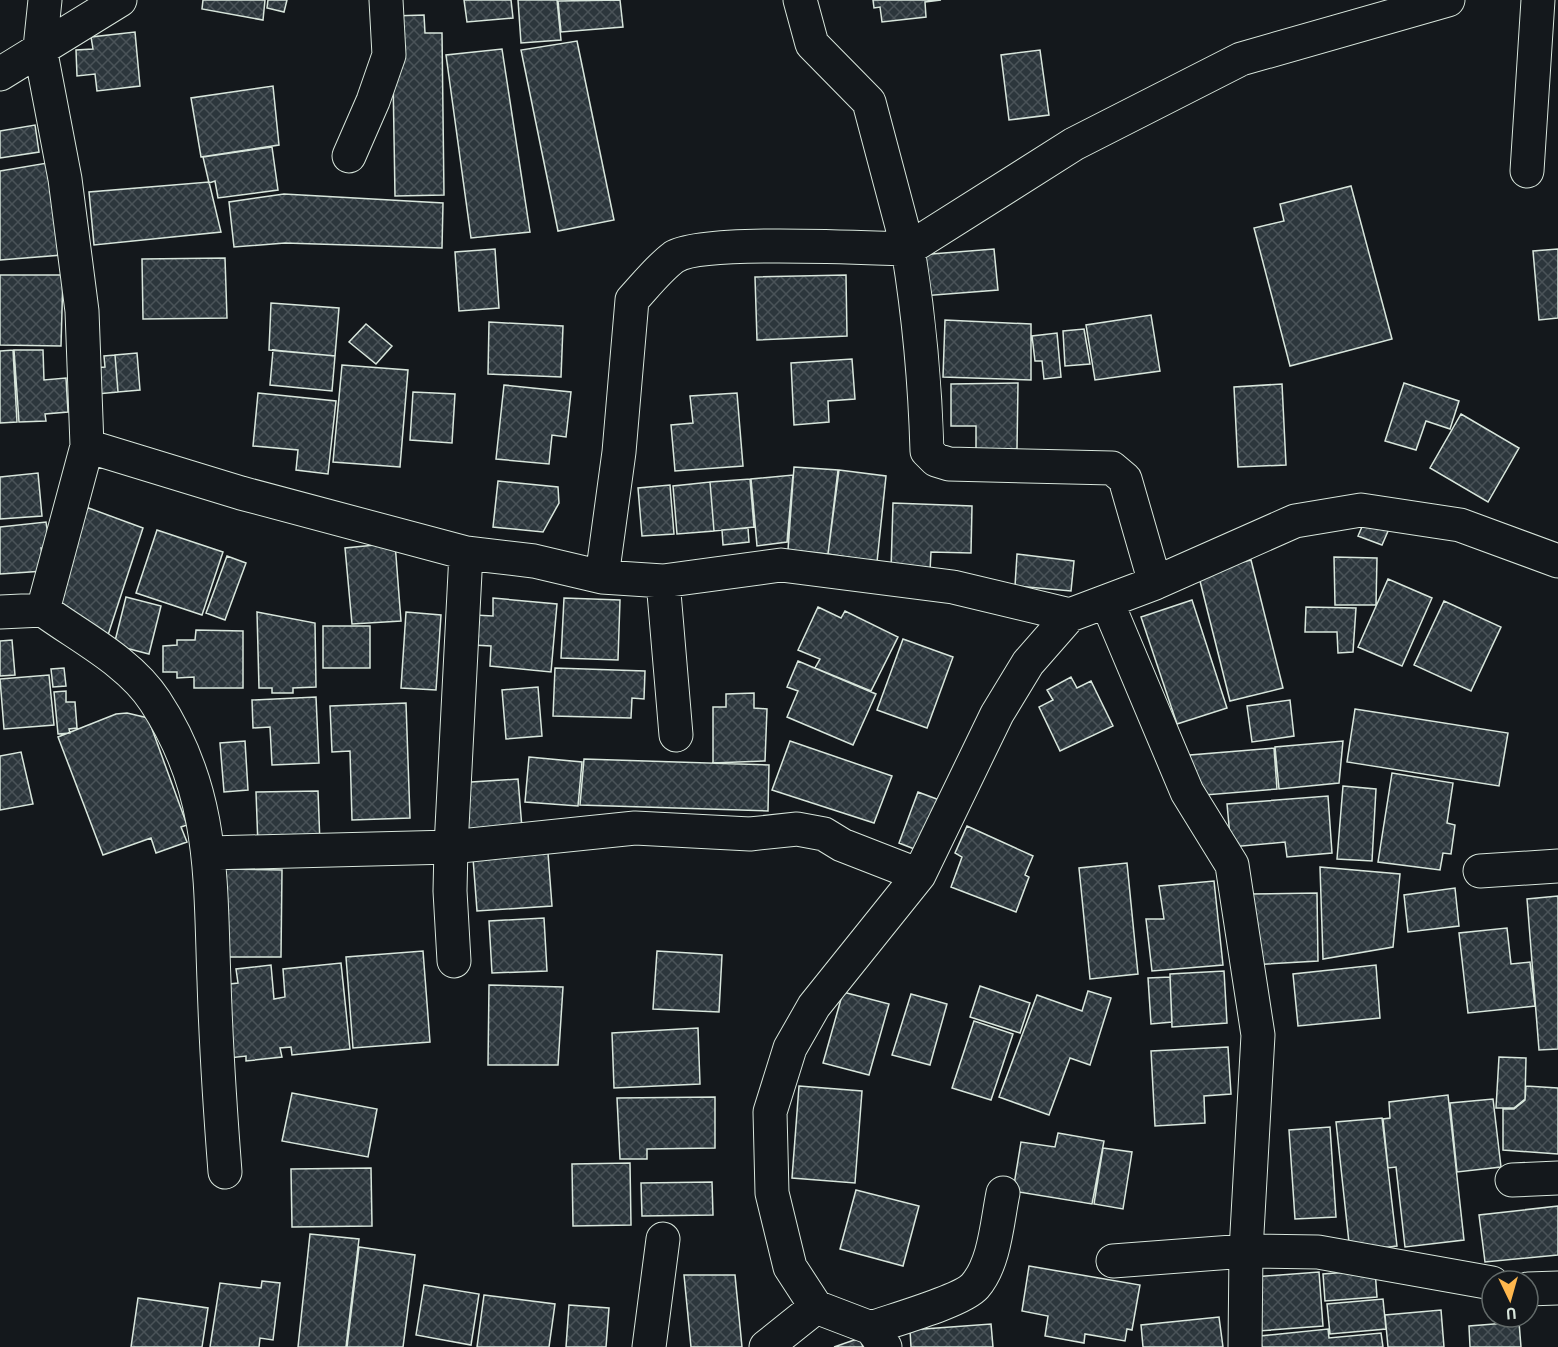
<svg xmlns="http://www.w3.org/2000/svg" width="1558" height="1347" font-family="'PT Sans',sans-serif">
  <style>
    .building { fill: url(#building-cross-hatch); stroke: #d8e6dc; stroke-width: 1.5 }
    .lines { fill: none; stroke-linecap: round; stroke-linejoin: round }
    .minor-casing { stroke: #d8e6dc; stroke-width: 35 }
    .minor { stroke: #14181c; stroke-width: 33 }
  </style>
  <defs>
    <pattern id="building-cross-hatch" width="8" height="8" patternUnits="userSpaceOnUse" patternTransform="scale(1.5)"><rect width="8" height="8" fill="#2c363c"/><path d="M0 0l8 8M0 8l8-8" fill="none" stroke="#4a5358"/></pattern>
  </defs>
  <rect width="100%" height="100%" fill="#14181c"/>
  <!-- building -->
  <path class="building" d="M203 0H265L263 20 202 9Z
    M268 0H287L284 12 267 8Z
    M464 0H511L513 18 467 22Z
    M518 0H557L561 40 521 43Z
    M620 0 623 27 561 32 558 1Z
    M873 0H941L925 2 926 17 882 22 880 7 874 8Z
    M424 15 425 33H442L444 195 395 196 392 16Z
    M135 32 140 86 97 91 95 74 77 76 76 50 93 49 91 37Z
    M577 41 614 220 558 231 521 50Z
    M502 49 530 232 471 238 446 55Z
    M1040 50 1049 115 1009 120 1001 55Z
    M273 86 279 145 201 157 191 98Z
    M35 125 39 152 0 158V131Z
    M272 147 278 190 218 198 215 181 209 183 203 157Z
    M47 163 62 255 0 260V171Z
    M209 182 221 232 94 245 89 192Z
    M1351 186 1392 339 1290 366 1254 228 1284 221 1280 204Z
    M284 194 443 203 442 248 285 243 234 247 229 202Z
    M495 249 499 308 459 311 455 252Z
    M994 249 998 290 922 296 919 255Z
    M1558 249V318L1539 320 1533 251Z
    M225 258 227 318 143 319 142 259Z
    M0 275H63L61 346 0 345Z
    M846 275 847 336 757 340 755 277Z
    M271 303 339 308 335 356 269 350Z
    M1151 315 1160 371 1095 380 1086 325Z
    M945 320 1031 324V380L943 377Z
    M489 322 563 326 561 377 488 374Z
    M366 324 392 346 376 364 349 342Z
    M1084 329 1090 364 1065 366 1063 331Z
    M1057 333 1061 377 1044 379 1042 361H1035L1032 336Z
    M13 350 17 422 0 423V351Z
    M14 350H43L44 380 66 378 68 412 45 414 46 421 19 422Z
    M273 350 335 356 332 391 270 385Z
    M137 353 140 390 118 392 115 355Z
    M115 355 118 392 97 394 94 368 105 367 104 356Z
    M852 359 855 399 828 401 829 422 794 425 791 363Z
    M342 365 408 370 400 467 333 462Z
    M1018 383 1017 449H976V426H951V384Z
    M1404 383 1459 401 1450 429 1426 421 1416 450 1385 441Z
    M1282 384 1286 465 1238 467 1234 387Z
    M504 385 571 392 566 437 552 435 549 464 496 459Z
    M413 392 455 394 452 443 410 440Z
    M258 393 336 401 328 474 296 470 298 450 253 446Z
    M737 393 743 466 675 471 671 425 693 423 690 396Z
    M1461 414 1519 448 1488 502 1430 468Z
    M794 467 838 470 828 554 788 550Z
    M839 470 886 476 877 562 828 554Z
    M38 473 42 516 0 519V477Z
    M793 475 787 542 757 546 751 479Z
    M750 479 754 527 714 531 710 482Z
    M498 481 558 487 559 503 543 532 493 527Z
    M710 482 714 531 677 534 673 486Z
    M670 485 674 534 642 536 638 488Z
    M893 503 972 506 971 553 931 552 930 571 891 570Z
    M86 507 143 528 108 635 56 616Z
    M1368 513 1392 522 1382 545 1358 536Z
    M46 522 50 548H41L44 571 0 574V527Z
    M748 528 749 542 723 545 722 530Z
    M157 530 223 552 202 615 136 593Z
    M395 543 401 621 352 624 345 548Z
    M1017 554 1074 561 1071 591 1015 586Z
    M227 556 246 563 225 620 206 613Z
    M1334 557 1377 558 1376 605H1335Z
    M1251 560 1283 688 1230 701 1198 573Z
    M1388 579 1432 598 1402 666 1358 647Z
    M126 597 161 606 149 654 114 645Z
    M493 598 557 604 551 672 490 666 491 646 473 645 475 615 493 616Z
    M564 598 620 600 618 660 561 658Z
    M1192 600 1227 708 1177 724 1141 617Z
    M1444 601 1501 627 1471 691 1414 665Z
    M818 607 841 618 845 611 898 637 871 691 815 668 820 659 798 650Z
    M1306 607 1356 608 1353 652 1338 653 1337 632H1305Z
    M257 612 315 623 316 687 293 688V693H272V688H259Z
    M406 612 441 615 436 690 401 688Z
    M323 626H370V668H323Z
    M196 630 243 631V688H194V677L177 678V672H163V646L177 645V640H195Z
    M903 639 953 657 927 728 877 710Z
    M12 640 15 675 0 676V641Z
    M798 661 876 694 853 745 787 717 798 691 787 687Z
    M64 668 66 686 53 687 51 669Z
    M555 668 645 671 644 699 632 698 631 718 553 716Z
    M49 675 54 725 4 729 0 679Z
    M1071 677 1077 688 1091 681 1113 726 1060 751 1039 707 1053 700 1047 690Z
    M538 687 542 736 506 739 502 690Z
    M66 691V702H75L77 728 69 729 70 733 58 734 54 692Z
    M754 693V708L767 709 765 761 713 763V707H726V694Z
    M316 697 319 763 272 765 270 727 253 728 252 700Z
    M1290 700 1294 736 1252 742 1247 706Z
    M406 703 410 818 352 820 350 751 332 752 330 706Z
    M1355 709 1508 733 1499 786 1347 762Z
    M127 713 148 718 187 825 181 827 187 842 156 853 151 838 103 855 58 737 116 714Z
    M245 741 248 790 224 792 220 743Z
    M790 741 892 776 874 823 772 790Z
    M1343 741 1339 783 1279 789 1275 747Z
    M1274 748 1277 789 1193 796 1190 755Z
    M21 752 33 804 0 810V756Z
    M529 757 582 762 578 806 525 802Z
    M584 759 769 765 768 811 580 805Z
    M1392 773 1453 783 1447 823 1455 825 1451 854 1443 853 1440 870 1378 862Z
    M518 779 522 828 461 832 456 783Z
    M1343 786 1376 789 1372 861 1337 859Z
    M318 791 320 844 258 846 256 792Z
    M918 792 942 801 922 852 899 843Z
    M1328 796 1332 853 1287 857 1285 842 1231 847 1227 804Z
    M967 826 1033 856 1025 875 1029 877 1016 912 951 887 962 857 955 853Z
    M548 853 552 906 477 911 473 858Z
    M1127 863 1138 974 1090 979 1079 868Z
    M1320 867 1400 874 1393 947 1323 959Z
    M223 869 282 870 281 957H221Z
    M1214 881 1223 965 1152 971 1146 919H1164L1159 886Z
    M1455 888 1459 926 1408 932 1404 895Z
    M1317 893 1318 961 1251 965 1248 894Z
    M1558 896V1049L1539 1050 1527 899Z
    M544 918 547 971 492 973 489 921Z
    M1507 928 1511 964 1530 962 1535 1006 1468 1013 1459 933Z
    M423 951 430 1042 353 1048 346 957Z
    M657 951 722 955 719 1012 653 1009Z
    M341 963 350 1049 292 1055 291 1047 280 1048 282 1057 246 1061V1056L229 1058 221 985 238 983 236 969 271 965 274 999 285 997 283 969Z
    M1376 965 1380 1018 1298 1026 1293 974Z
    M1224 971 1227 1023 1172 1027 1170 974Z
    M1170 977 1172 1022 1151 1024 1148 978Z
    M489 985 563 987 558 1065H488Z
    M980 986 1030 1003 1020 1033 970 1017Z
    M1088 991 1111 998 1090 1065 1070 1058 1049 1115 999 1097 1037 995 1082 1011Z
    M843 992 889 1004 869 1075 823 1063Z
    M911 994 947 1004 930 1065 892 1055Z
    M974 1021 1013 1034 991 1100 952 1088Z
    M698 1028 700 1084 614 1088 612 1033Z
    M1228 1047 1231 1094 1204 1096 1205 1123 1155 1126 1151 1051Z
    M1499 1057 1526 1058 1525 1099 1514 1108H1496Z
    M799 1086 862 1091 855 1183 792 1178Z
    M1526 1086 1558 1088V1154L1503 1150V1109H1514L1525 1100Z
    M292 1093 377 1109 368 1157 282 1141Z
    M1448 1095 1464 1240 1405 1247 1396 1167 1388 1168 1383 1119 1390 1118 1389 1102Z
    M715 1097V1148L647 1149V1159H620L617 1098Z
    M1493 1099 1501 1167 1457 1172 1450 1103Z
    M1382 1118 1397 1246 1350 1252 1336 1122Z
    M1330 1127 1336 1217 1295 1219 1289 1130Z
    M1058 1133 1104 1141 1092 1204 1013 1191 1021 1142 1055 1147Z
    M1103 1148 1132 1152 1123 1209 1094 1204Z
    M630 1163 631 1225 573 1226 572 1164Z
    M371 1168 372 1226 292 1227 291 1169Z
    M712 1182 713 1215 642 1216 641 1183Z
    M856 1190 919 1206 903 1266 840 1249Z
    M1558 1206V1255L1485 1262 1479 1215Z
    M310 1234 359 1239 346 1347H298Z
    M359 1247 415 1255 403 1347H347Z
    M1029 1266 1140 1285 1132 1330 1127 1329 1125 1341 1085 1334 1084 1343 1045 1336 1048 1316 1022 1311Z
    M1375 1270 1377 1297 1325 1301 1323 1274Z
    M1319 1272 1323 1326 1258 1331 1254 1277Z
    M684 1275H735L742 1347H691Z
    M262 1281 280 1283 273 1340 260 1338 259 1347H210L220 1283 261 1288Z
    M424 1285 479 1294 471 1345 416 1335Z
    M484 1295 555 1304 549 1347H477Z
    M138 1298 208 1308 202 1347H131Z
    M1383 1299 1386 1329 1330 1334 1327 1304Z
    M569 1305 609 1308 606 1347H566Z
    M1441 1310 1444 1347H1388L1385 1315Z
    M1219 1317 1223 1347H1143L1141 1325Z
    M1519 1322 1521 1347H1470L1469 1326Z
    M991 1324 993 1347H911L910 1330Z
    M1328 1329 1329 1338 1381 1333 1383 1347H1262L1260 1336Z
    M860 1338 863 1347H834Z"/>
  <g class="lines">
    <defs>
      <path id="minor" d="M800 0 812 44 869 102 908 249 1074 144 1241 59 1448 0
        M0 74 120 0
        M349 156 373 101 389 55 386 0
        M1527 171 1538 0
        M87 446 241 493 466 553 534 561 602 577 663 581 781 565 953 587 1070 615
        M602 577 619 452 632 300C645 286 659 268 674 257 702 239 866 248 908 249 919 316 925 383 927 451L936 460 949 464 1112 468 1125 479 1155 583
        M663 581 676 735
        M1107 602 1187 792 1232 865 1258 1035 1246 1251 1245 1347
        M43 610C80 637 130 662 155 701 215 792 210 879 214 981 216 1045 220 1108 225 1172
        M0 612 43 610 87 446 82 311 65 179 40 48 45 0
        M209 853 451 847 635 828 750 834 797 829 824 834 842 845 919 875
        M1480 871 1558 866
        M454 961 450 891 451 847 466 553
        M1512 1180 1558 1178
        M1113 1261 1246 1251 1318 1252 1492 1283
        M1528 1289 1558 1288
        M871 1328C893 1320 962 1301 975 1286 995 1263 997 1222 1003 1193
        M649 1347 663 1239
        M766 1347 816 1307
        M885 1347 871 1328 816 1307 790 1267 772 1193 770 1112 790 1048 814 1006 919 875 997 714 1028 663 1070 615 1155 583 1295 521 1361 510 1460 525 1558 561"/>
    </defs>
    <!-- minor casing -->
    <use href="#minor" class="minor-casing"/>
    <!-- minor -->
    <use href="#minor" class="minor"/>
  </g>
  <!-- north arrow -->
  <g transform="translate(1510 1299) rotate(175)"><circle r="28" fill="#14181c" stroke="#626a69" stroke-width="1.5"/>
  <path d="M0-4.5L10 22L0 15L-10 22Z" fill="#ffb74d"/>
  <text y="-9" font-size="16" font-weight="bold" text-anchor="middle" fill="#d8e6dc">U</text>
  </g>
</svg>
